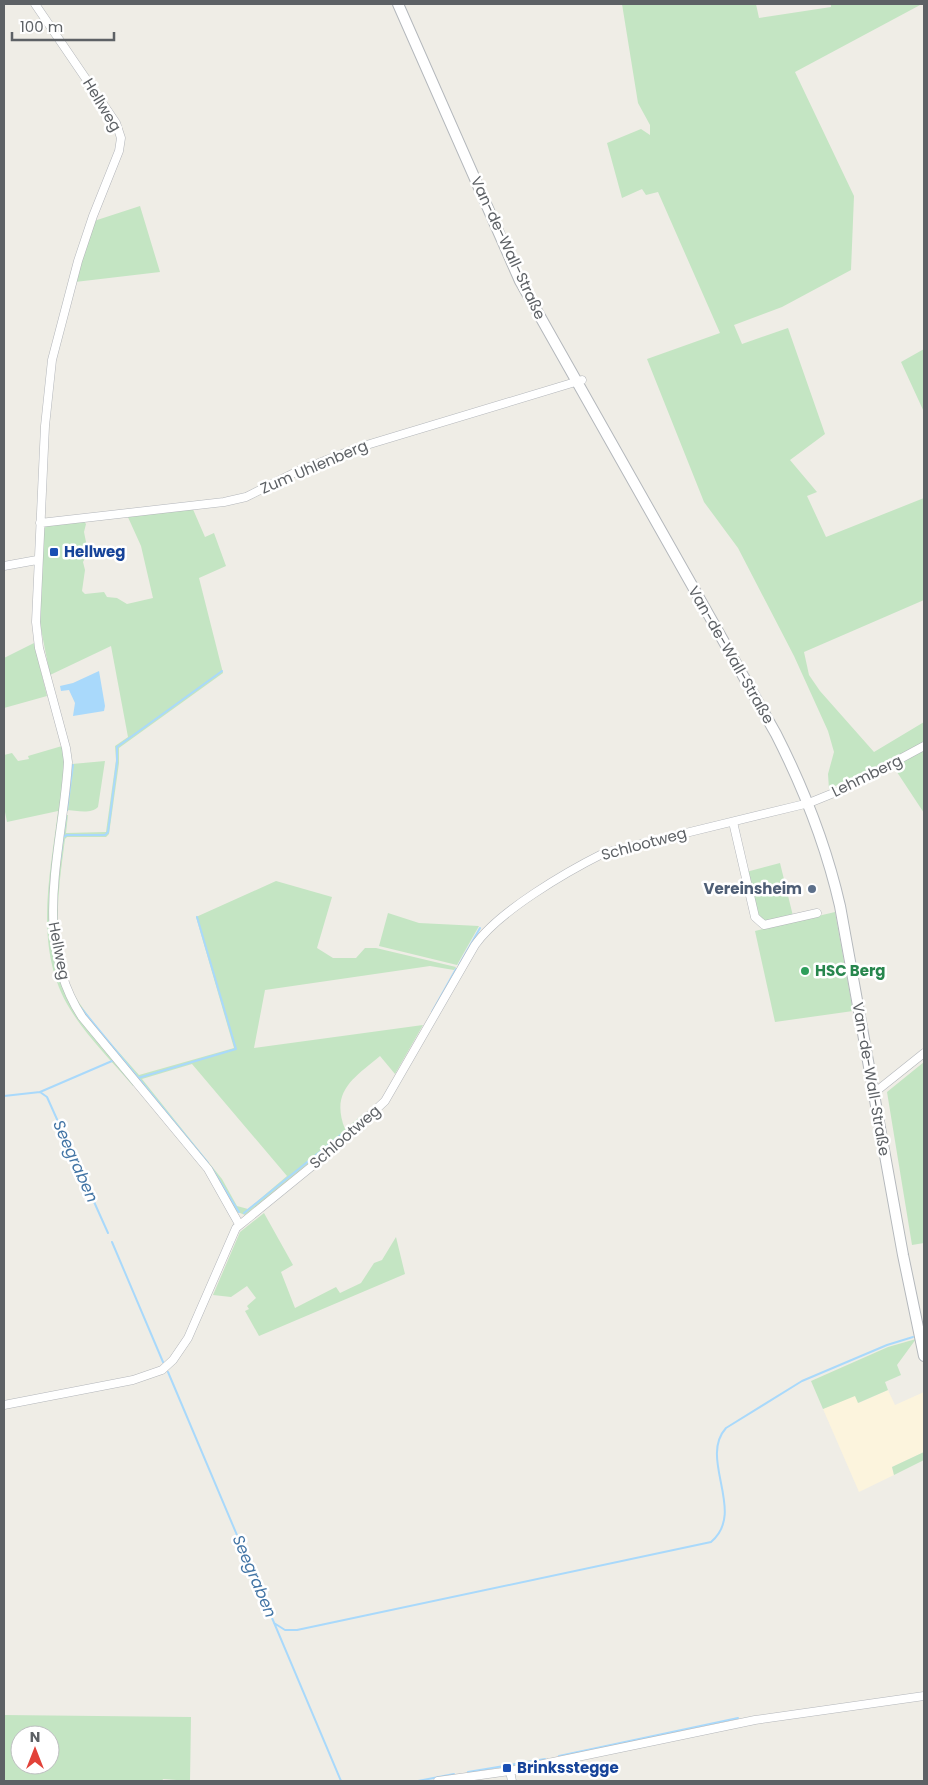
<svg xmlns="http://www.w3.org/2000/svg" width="928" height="1785" font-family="Poppins,sans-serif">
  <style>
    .commercial { fill: #fcf4dd }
    .green { fill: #c4e5c3; fill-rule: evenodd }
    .water { fill: #a9d9fb }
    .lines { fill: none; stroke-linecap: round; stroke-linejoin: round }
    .stream { stroke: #a9d9fb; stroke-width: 2 }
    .street-casing { stroke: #b3b6ba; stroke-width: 9 }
    .secondary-casing { stroke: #b4b8bc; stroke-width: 12 }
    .street { stroke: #fff; stroke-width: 8 }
    .secondary { stroke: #fff; stroke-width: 10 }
    .transit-dot { fill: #1a4fb4; stroke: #fff; stroke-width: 2 }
    .service-dot { fill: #5c6f8a; stroke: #fff; stroke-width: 2 }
    .leisure-dot { fill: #2e9e5b; stroke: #fff; stroke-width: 2 }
    .labels { text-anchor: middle; stroke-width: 5; stroke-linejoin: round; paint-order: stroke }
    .street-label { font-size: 15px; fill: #5d6165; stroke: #fff }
    .transit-label { font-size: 15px; font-weight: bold; fill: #164399; stroke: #fff; text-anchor: start }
    .service-label { font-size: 15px; font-weight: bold; fill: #4e5e75; stroke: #fff; text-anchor: end }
    .leisure-label { font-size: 15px; font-weight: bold; fill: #27864d; stroke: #fff; text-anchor: start }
    .water-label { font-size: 16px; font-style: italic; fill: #4375a5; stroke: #fff }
  </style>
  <rect width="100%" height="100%" fill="#efede6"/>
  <!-- commercial -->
  <path class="commercial" d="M888 1390 895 1405 924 1392V1452L892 1467 894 1475 859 1492 823 1409 855 1395 859 1403Z"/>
  <!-- green -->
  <path class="green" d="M622 4H756L759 18 831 7V4H922L795 72 854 196 851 270 782 307 734 325 742 344 788 328 825 434 790 460 817 492 807 496 826 537 924 498V600L804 652 809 675 820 691 874 752 924 722V813L889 760 829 789 828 774 834 752 828 731 794 656 738 548 704 502 647 359 720 333 658 192 646 195 642 189 622 198 607 143 641 129 650 135V125L638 103Z
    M140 206 160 272 75 282 94 221Z
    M924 349V412L901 362Z
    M192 507 205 537 214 533 226 566 199 578 223 673 119 748V763L109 834 106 837H67L65 839C58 893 48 955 80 1004 97 1029 119 1052 139 1075L234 1048 196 917 276 881 332 897 317 948 333 958H356L365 948H376L456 967 454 970 430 966 265 990 254 1048 423 1025 395 1074 380 1056C354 1078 330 1091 345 1129L362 1115 364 1118 245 1215 235 1211 219 1180 202 1158 83 1014 65 977 54 918 65 815H68L66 833 106 832 116 760 115 746 128 737 111 646 50 675 40 624 44 528 50 524 83 520 86 524 84 532 88 552 83 562 85 570 82 591 85 594 104 592 107 597 117 598 127 604 153 598 141 546 127 515ZM192 1064 287 1176 248 1209 237 1206 222 1179 142 1079Z
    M34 643 47 696 4 708V658Z
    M69 744 72 764 105 761 98 807C90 815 76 810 65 810Z
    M62 746 66 761C56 843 34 929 72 1006L133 1083V1086C112 1061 87 1037 70 1009 33 949 50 876 58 811L7 822 4 807V755L12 753 18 761 29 759 28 756Z
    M780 863 793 916 766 921 758 918 746 872Z
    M835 912 853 1011 775 1022 755 931Z
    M388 913 419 923 479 926 457 965 379 946Z
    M924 1062V1243L912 1245 887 1092Z
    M264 1213 293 1265 281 1272 295 1308 336 1287 340 1293 361 1283 374 1263 382 1260 396 1237 405 1274 259 1336 245 1311 249 1309 247 1306 256 1298 247 1286 231 1297 213 1295 240 1232Z
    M916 1339 897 1365 901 1375 885 1382 888 1390 858 1403 855 1396 823 1409 811 1381 888 1347Z
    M924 1452V1460L894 1475 892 1467Z
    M4 1715 191 1717 190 1781 163 1779 162 1781H4ZM20 1735H50V1765H20Z"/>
  <!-- water -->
  <path class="water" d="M99 671 105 706 104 711 73 716 75 703 69 690 61 691 60 686 73 683Z"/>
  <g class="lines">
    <!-- stream -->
    <path class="stream" d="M67 810 73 765
      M63 837 66 815
      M60 861 63 837 67 835H105L108 832 117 762V747L222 671
      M459 965 480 928
      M81 1008 208 1163
      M432 1012 456 969
      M138 1078 236 1049 197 917
      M40 1092 112 1061
      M4 1096 40 1092 47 1097 108 1233
      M211 1167 239 1212
      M244 1213 363 1117
      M112 1242 163 1362
      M168 1372 341 1781
      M274 1623 285 1630H297L711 1542C747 1512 698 1459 726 1428L802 1381 887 1345 913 1337
      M559 1756 738 1718
      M468 1772 545 1759
      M418 1781 454 1774"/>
    <defs>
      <path id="street" d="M35 4 116 123 121 138 119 151 93 216 78 261 52 360 45 426 36 622 39 648 66 748 68 762C63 849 30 937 82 1017L208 1169 239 1224
        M40 523 224 502 246 497 296 472 360 447 582 380
        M4 566 37 560
        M733 822 755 917 764 925 817 913
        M874 1093 924 1053
        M4 1405 133 1380 162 1370 173 1360 188 1338 236 1228 338 1145 385 1101 475 945C499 911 566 872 604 853L809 803 846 788 924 746
        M510 1771 512 1781
        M438 1781 510 1771 755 1720 924 1696"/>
      <path id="secondary" d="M398 4 520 281 776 734C804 789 826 845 840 906L903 1255 924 1356"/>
    </defs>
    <!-- street casing -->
    <use href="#street" class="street-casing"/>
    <!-- secondary casing -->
    <use href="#secondary" class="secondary-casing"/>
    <!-- street -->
    <use href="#street" class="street"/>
    <!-- secondary -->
    <use href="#secondary" class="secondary"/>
  </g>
  <!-- markers -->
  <g class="transit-dot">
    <rect x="49" y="547" width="10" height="10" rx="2.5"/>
    <rect x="502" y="1763" width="10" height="10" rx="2.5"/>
  </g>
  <circle class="service-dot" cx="812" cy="889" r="5"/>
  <circle class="leisure-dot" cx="805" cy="971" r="5"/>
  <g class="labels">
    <!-- street labels -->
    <g class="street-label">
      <text transform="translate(102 105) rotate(59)" y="5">Hellweg</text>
      <text transform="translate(508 248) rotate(65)" y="5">Van-de-Wall-Straße</text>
      <text transform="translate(314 467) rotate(-23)" y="5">Zum Uhlenberg</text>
      <text transform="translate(731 655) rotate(60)" y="5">Van-de-Wall-Straße</text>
      <text transform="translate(867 776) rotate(-26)" y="5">Lehmberg</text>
      <text transform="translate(644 844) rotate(-15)" y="5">Schlootweg</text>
      <text transform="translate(59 951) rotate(79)" y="5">Hellweg</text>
      <text transform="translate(871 1079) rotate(80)" y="5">Van-de-Wall-Straße</text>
      <text transform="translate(345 1137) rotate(-41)" y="5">Schlootweg</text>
    </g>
    <!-- transit labels -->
    <g class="transit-label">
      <text x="64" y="557">Hellweg</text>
      <text x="517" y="1773">Brinksstegge</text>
    </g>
    <!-- service labels -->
    <g class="service-label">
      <text x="802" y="894">Vereinsheim</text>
    </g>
    <!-- leisure labels -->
    <g class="leisure-label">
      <text x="815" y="976">HSC Berg</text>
    </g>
    <!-- water labels -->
    <g class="water-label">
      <text transform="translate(76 1161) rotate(66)" y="6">Seegraben</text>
      <text transform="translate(255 1576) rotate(67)" y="6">Seegraben</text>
    </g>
  </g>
  <!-- border -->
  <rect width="928" height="1785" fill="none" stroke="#5d6165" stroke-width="10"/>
  <!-- north arrow -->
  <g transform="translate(35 1750)"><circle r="24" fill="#ffffff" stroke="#bec0c1"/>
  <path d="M0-4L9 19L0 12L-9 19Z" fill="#e24239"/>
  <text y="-8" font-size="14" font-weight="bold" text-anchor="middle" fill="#5d6165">N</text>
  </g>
  <!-- scale -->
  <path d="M12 32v8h102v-8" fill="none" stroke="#5d6165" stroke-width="2.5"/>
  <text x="20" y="32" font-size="15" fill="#5d6165" stroke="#ffffff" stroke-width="4" paint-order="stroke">100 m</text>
</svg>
